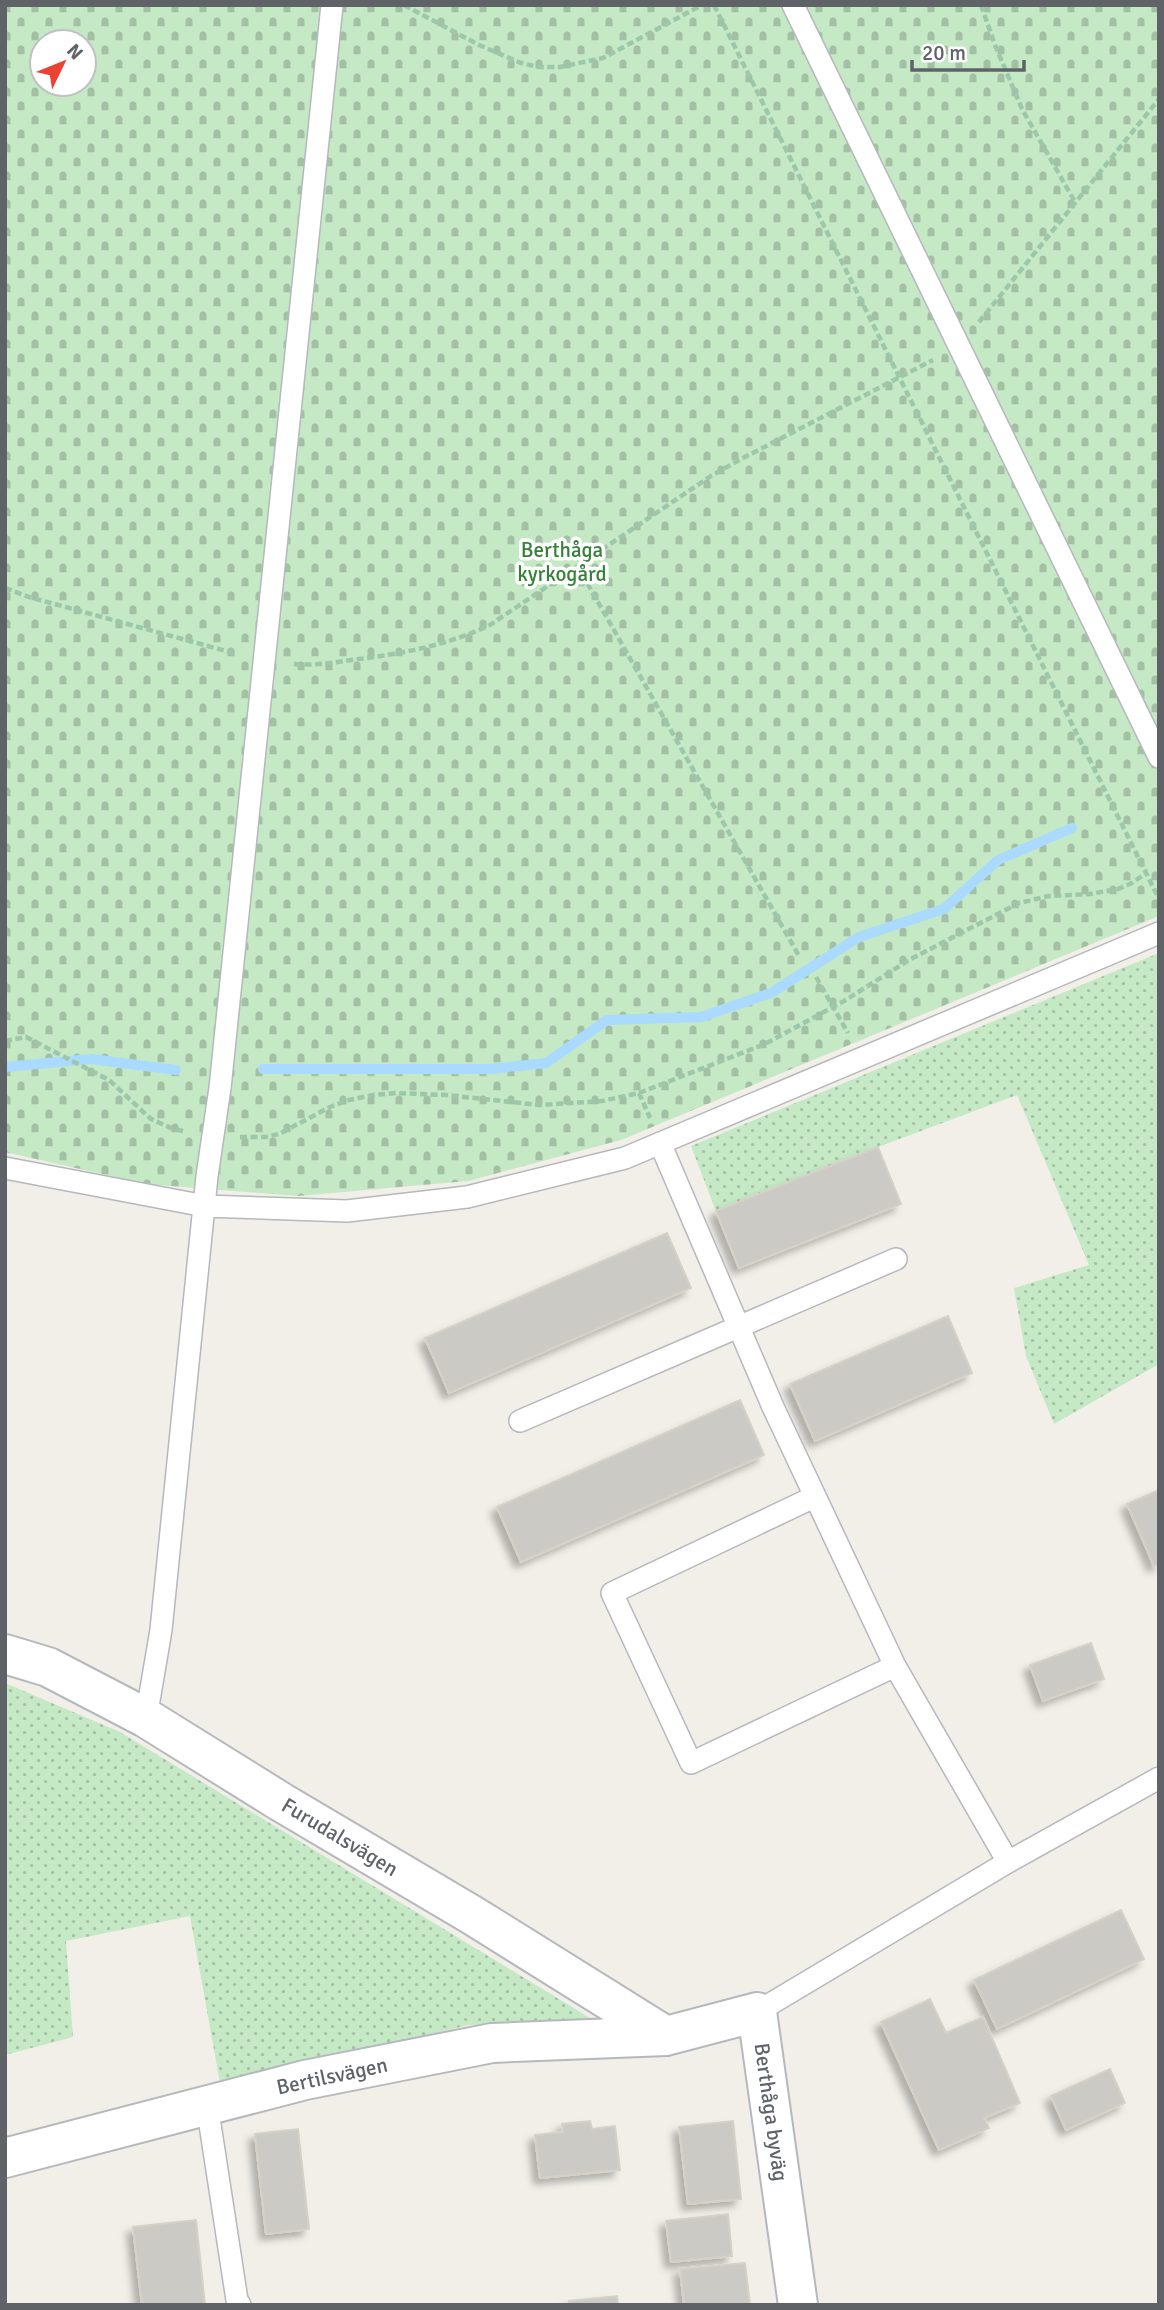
<svg xmlns="http://www.w3.org/2000/svg" width="1164" height="2310" font-family="Signika,sans-serif">
  <style>
    .grass { fill: url(#grass-dots) }
    .cemetery { fill: url(#cemetery-stones); fill-rule: evenodd }
    .lines { fill: none; stroke-linecap: round; stroke-linejoin: round }
    .stream { stroke: #aadaff; stroke-width: 10 }
    .building { fill: #cccac5; stroke: #d6d1c6; stroke-width: 2; filter: url(#shadow) }
    .lane-casing { stroke: #b5b8bc; stroke-width: 24 }
    .street-casing { stroke: #b5b8bc; stroke-width: 42 }
    .path { stroke: #9cc7a9; stroke-width: 4.5; stroke-dasharray: 7 3.5; stroke-linecap: butt }
    .lane { stroke: #fff; stroke-width: 21 }
    .street { stroke: #fff; stroke-width: 38 }
    .labels { text-anchor: middle; stroke-width: 7; stroke-linejoin: round; paint-order: stroke }
    .park-label { font-size: 21px; fill: #348238; stroke: #fff }
    .street-label { font-size: 21px; fill: #5f6368; stroke: #fff }
  </style>
  <defs>
    <pattern id="grass-dots" width="8" height="8" patternUnits="userSpaceOnUse" patternTransform="scale(1.75)"><rect width="8" height="8" fill="#c5e8c5"/><path d="M2 2h.1M6 6h.1" fill="none" stroke="#a3c0a4" stroke-width="1.8" stroke-linecap="round"/></pattern>
    <pattern id="cemetery-stones" width="16" height="16" patternUnits="userSpaceOnUse" patternTransform="scale(1.75)"><rect width="16" height="16" fill="#c5e8c5"/><path d="M2 7V4a2 2 0 0 1 4 0v3zM10 15v-3a2 2 0 0 1 4 0v3z" fill="#a3c0a4"/></pattern>
    <filter id="shadow"><feDropShadow dx="-6" dy="6" stdDeviation="3.5" flood-color="#0004"/></filter>
  </defs>
  <rect width="100%" height="100%" fill="#f1efe8"/>
  <!-- grass -->
  <path class="grass" d="M1159 953V1364L1054 1424 1026 1356 1014 1288 1089 1265 1017 1095 878 1147 716 1211 691 1146Z
    M5 1683 120 1732 595 2021 469 2025 220 2083 190 1916 66 1941 73 2037 5 2055Z"/>
  <!-- cemetery -->
  <path class="cemetery" d="M5 5H1159V916L621 1140 468 1181 298 1196 146 1184 5 1152ZM42 42H84V84H42Z"/>
  <g class="lines">
    <!-- stream -->
    <path class="stream" d="M5 1067 91 1059 176 1070
      M263 1069H490L546 1063 607 1020 701 1017 771 993 859 937 944 909 998 860 1072 828"/>
  </g>
  <!-- building -->
  <path class="building" d="M878 1147 901 1204 739 1268 716 1211Z
    M667 1233 691 1288 449 1393 425 1338Z
    M948 1316 972 1373 815 1441 790 1384Z
    M740 1400 764 1455 521 1562 497 1507Z
    M1159 1490V1564L1154 1566 1127 1504Z
    M1091 1643 1104 1679 1043 1701 1030 1665Z
    M1121 1910 1144 1959 997 2029 974 1980Z
    M930 1999 946 2033 983 2017 1020 2103 984 2118 989 2128 939 2150 881 2022Z
    M1110 2069 1125 2103 1066 2130 1051 2096Z
    M590 2121 592 2129 615 2126 620 2170 540 2178 535 2135 563 2132 562 2124Z
    M733 2121 741 2199 688 2204 679 2127Z
    M298 2129 309 2229 266 2234 255 2134Z
    M728 2214 732 2256 671 2262 666 2221Z
    M196 2220 205 2305H142L133 2227Z
    M745 2263 750 2305H684L680 2269Z
    M617 2296 618 2305H569V2301Z"/>
  <g class="lines">
    <defs>
      <path id="lane" d="M793 5 1159 757
        M660 1143 773 1407 895 1666 1008 1862
        M5 1168 205 1206 347 1211 467 1197 625 1158 1159 933
        M520 1421 896 1259
        M814 1497 612 1593 691 1763 895 1666
        M146 1718 161 1630 207 1176 220 1088 332 5
        M757 2012 1008 1862 1159 1778
        M207 2105 237 2300 240 2305"/>
      <path id="street" d="M5 1654 48 1667 146 1718 281 1802 472 1915 666 2036
        M5 2158 305 2080 492 2043 666 2036 757 2012 798 2305"/>
    </defs>
    <!-- lane casing -->
    <use href="#lane" class="lane-casing"/>
    <!-- street casing -->
    <use href="#street" class="street-casing"/>
    <!-- path -->
    <path class="path" d="M404 5 479 45 521 63 538 67H560L603 58 702 5
      M714 5 1159 899
      M981 5 995 45 1022 109 1075 202
      M979 322 1159 99
      M577 565 799 956
      M5 588 29 597 237 654
      M294 664C316 666 337 662 359 659 405 653 448 645 490 625L711 476 743 458 933 360
      M816 977 848 1033
      M5 1041 26 1037 109 1080 151 1119 171 1128 183 1131
      M639 1093 650 1118
      M240 1137H265L279 1134 330 1107 349 1100 373 1095 396 1093 446 1095 539 1105 602 1101 639 1093 765 1044 844 1001 909 960 1019 903 1049 896 1090 894 1118 889 1132 883 1146 873"/>
    <!-- lane -->
    <use href="#lane" class="lane"/>
    <!-- street -->
    <use href="#street" class="street"/>
  </g>
  <g class="labels">
    <!-- park labels -->
    <g class="park-label">
      <text x="562" y="557">Berthåga<tspan x="562" dy="24">kyrkogård</tspan></text>
    </g>
    <!-- street labels -->
    <g class="street-label">
      <text transform="translate(340 1837) rotate(31)" y="7">Furudalsvägen</text>
      <text transform="translate(332 2076) rotate(-12)" y="7">Bertilsvägen</text>
      <text transform="translate(771 2112) rotate(82)" y="7">Berthåga byväg</text>
    </g>
  </g>
  <!-- border -->
  <rect width="1164" height="2310" fill="none" stroke="#5f6368" stroke-width="14"/>
  <!-- north arrow -->
  <g transform="translate(63 63) rotate(47)"><circle r="33" fill="#ffffff" stroke="#bfc1c3" stroke-width="2"/>
  <path d="M0-5L12 26L0 18L-12 26Z" fill="#ea4335"/>
  <text y="-10" font-size="19" font-weight="bold" text-anchor="middle" fill="#5f6368">N</text>
  </g>
  <!-- scale -->
  <path d="M912 60v10h112v-10" fill="none" stroke="#5f6368" stroke-width="3.5"/>
  <text x="922" y="60" font-size="21" fill="#5f6368" stroke="#ffffff" stroke-width="5" paint-order="stroke">20 m</text>
</svg>
